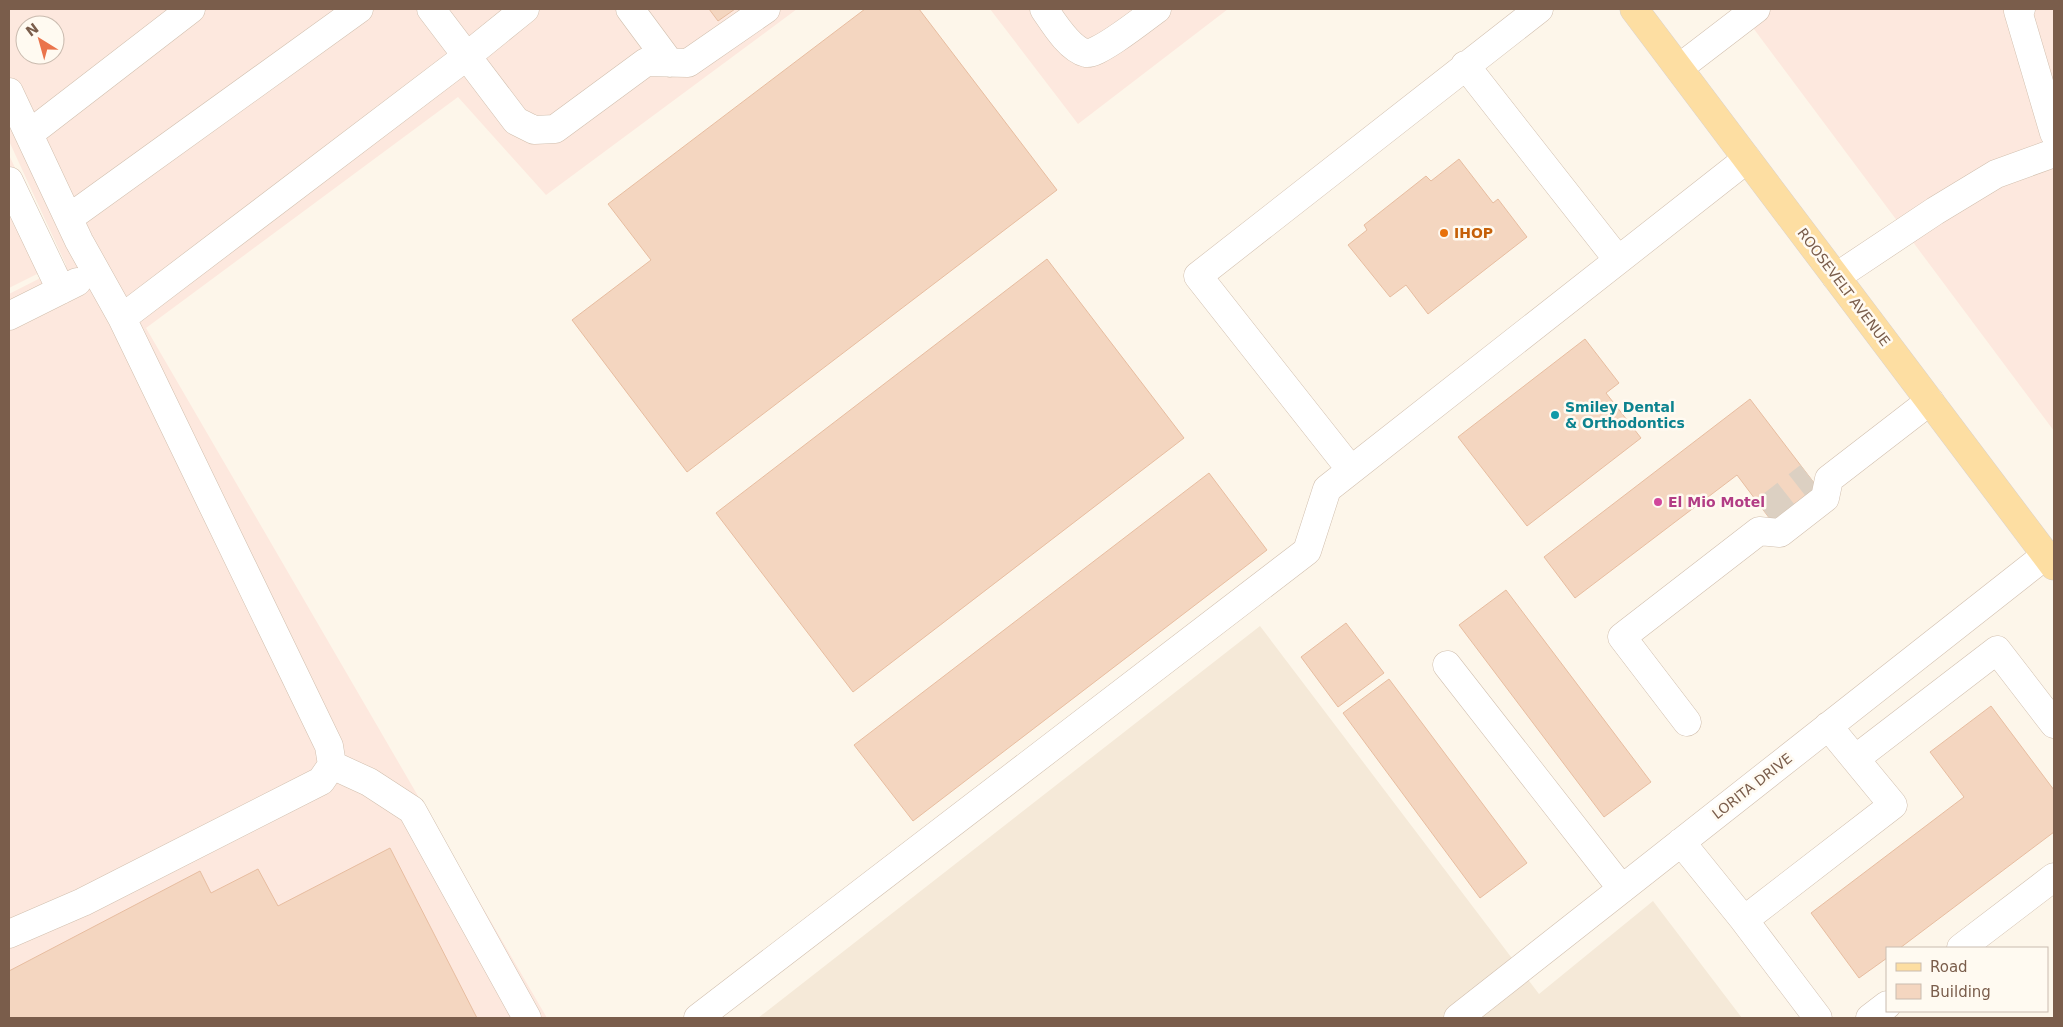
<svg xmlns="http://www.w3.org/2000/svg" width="2063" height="1027" font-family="'DejaVu Sans',sans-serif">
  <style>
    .residential { fill: #f5e9d8 }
    .commercial { fill: #fde8de; fill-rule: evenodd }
    .building { fill: #f4d6c0; stroke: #e7bda0 }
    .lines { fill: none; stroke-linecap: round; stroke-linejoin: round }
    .minor-tunnel { stroke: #dcd0c2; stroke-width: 28; stroke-dasharray: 28 14; stroke-linecap: butt }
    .minor-casing { stroke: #d1bfae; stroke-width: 29 }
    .major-casing { stroke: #dad2cd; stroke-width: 29 }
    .minor { stroke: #fff; stroke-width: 28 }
    .major { stroke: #fddea2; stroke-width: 28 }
    .food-dot { fill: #e8710a; stroke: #fffaf1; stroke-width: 2 }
    .culture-dot { fill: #0f9aa8; stroke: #fffaf1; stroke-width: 2 }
    .hotel-dot { fill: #d1479c; stroke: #fffaf1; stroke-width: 2 }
    .labels { text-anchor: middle; stroke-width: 5; stroke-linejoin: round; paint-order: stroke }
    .food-label { font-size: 14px; font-weight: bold; fill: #c56008; stroke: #fffaf1; text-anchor: start }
    .street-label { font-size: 14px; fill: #7a5d4b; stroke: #fffaf1 }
    .culture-label { font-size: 14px; font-weight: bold; fill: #0d838f; stroke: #fffaf1; text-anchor: start }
    .hotel-label { font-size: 14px; font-weight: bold; fill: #b23c85; stroke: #fffaf1; text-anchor: start }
  </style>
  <rect width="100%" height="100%" fill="#fdf6ea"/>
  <!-- residential -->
  <path class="residential" d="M1260 626 1539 994 1653 901 1742 1018H758Z"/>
  <!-- commercial -->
  <path class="commercial" d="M9 9H797L546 195 458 97 146 328 547 1018H9V294L66 265 9 141ZM25 25H55V55H25Z
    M990 9H1228L1078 124Z
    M1739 9H2054V431Z
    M9 155 59 263 9 288Z"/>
  <!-- building -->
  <path class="building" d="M709 9H735L718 21Z
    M865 9H919L1057 190 687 472 572 320 651 260 608 204Z
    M1459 159 1493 203 1498 199 1527 237 1428 314 1406 285 1390 297 1348 245 1367 230 1364 225 1426 176 1431 181Z
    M1047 259 1184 438 853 692 716 513Z
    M1585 339 1619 383 1606 393 1641 438 1527 526 1458 437Z
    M1750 399 1821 492 1776 527 1737 475 1575 598 1544 557Z
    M1209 473 1267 550 913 821 854 745Z
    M1506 590 1651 782 1604 817 1459 625Z
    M1346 623 1384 673 1338 707 1301 657Z
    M1389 679 1527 863 1480 898 1343 713Z
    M1991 706 2054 790V832L1900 948H1887V958L1859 978 1811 913 1964 797 1930 752Z
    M390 848 477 1018H9V971L200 871 211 893 258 869 278 906Z"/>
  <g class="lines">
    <!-- minor-tunnel -->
    <path class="minor-tunnel" d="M1764 511 1809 476"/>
    <defs>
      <path id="minor" d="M431 9 516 121 534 130 555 129 646 62 688 63 766 9
        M630 9 670 63
        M1044 9C1053 22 1069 49 1086 53 1097 56 1146 17 1157 9
        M2021 9 2018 11 2054 133
        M1465 65 1618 260
        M1679 68 1756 9
        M9 92 79 241 122 318 329 746 332 765 321 781 83 902 9 934
        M29 134 191 9
        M9 181 61 290
        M69 218 359 9
        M1836 277 1935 211 1996 174 2054 153
        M9 316 77 282
        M122 318 467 56 525 9
        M1351 470 1198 276 1539 9
        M1447 665 1622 889
        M1687 722 1622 637 1759 531 1780 533 1825 498 1829 479 1930 401
        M1855 759 1997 650 2054 724
        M332 765 369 782 412 810 527 1018
        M1681 842 1744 920 1893 805 1828 726
        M1744 920 1818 1018
        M1961 948 2054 877
        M698 1018 1307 551 1327 489 1747 159
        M1458 1018 2046 555
        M1870 1018 1887 1005"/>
      <path id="major" d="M1634 9 2054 566"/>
    </defs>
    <!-- minor casing -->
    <use href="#minor" class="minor-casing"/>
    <!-- major casing -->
    <use href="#major" class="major-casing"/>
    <!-- minor -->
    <use href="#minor" class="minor"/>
    <!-- major -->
    <use href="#major" class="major"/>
  </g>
  <!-- markers -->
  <circle class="food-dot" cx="1444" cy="233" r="5"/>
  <circle class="culture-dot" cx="1555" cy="415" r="5"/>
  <circle class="hotel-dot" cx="1658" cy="502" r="5"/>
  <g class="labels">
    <!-- food labels -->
    <g class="food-label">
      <text x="1454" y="238">IHOP</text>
    </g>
    <!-- street labels -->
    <g class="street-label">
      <text transform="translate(1844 287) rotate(53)" y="5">ROOSEVELT AVENUE</text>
      <text transform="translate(1752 786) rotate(-38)" y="5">LORITA DRIVE</text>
    </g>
    <!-- culture labels -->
    <g class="culture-label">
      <text x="1565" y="412">Smiley Dental<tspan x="1565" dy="16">&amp; Orthodontics</tspan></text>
    </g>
    <!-- hotel labels -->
    <g class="hotel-label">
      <text x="1668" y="507">El Mio Motel</text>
    </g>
  </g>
  <!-- border -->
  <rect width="2063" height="1027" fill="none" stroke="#7a5d4b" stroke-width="20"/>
  <!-- legend -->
  <rect x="1886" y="947" width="162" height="65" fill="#fffaf1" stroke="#cabbaf"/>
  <rect x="1896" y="963" width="25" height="8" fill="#fddea2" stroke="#cabbaf"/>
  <text x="1930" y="972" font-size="15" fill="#7a5d4b">Road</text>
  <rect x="1896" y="984" width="25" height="15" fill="#f4d6c0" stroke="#cabbaf"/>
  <text x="1930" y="997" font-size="15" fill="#7a5d4b">Building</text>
  <!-- north arrow -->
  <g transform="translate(40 40) rotate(323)"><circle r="24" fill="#fffaf1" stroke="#cabbaf"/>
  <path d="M0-4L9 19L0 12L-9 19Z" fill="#ea744c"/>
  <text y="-8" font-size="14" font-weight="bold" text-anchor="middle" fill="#7a5d4b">N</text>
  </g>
</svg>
